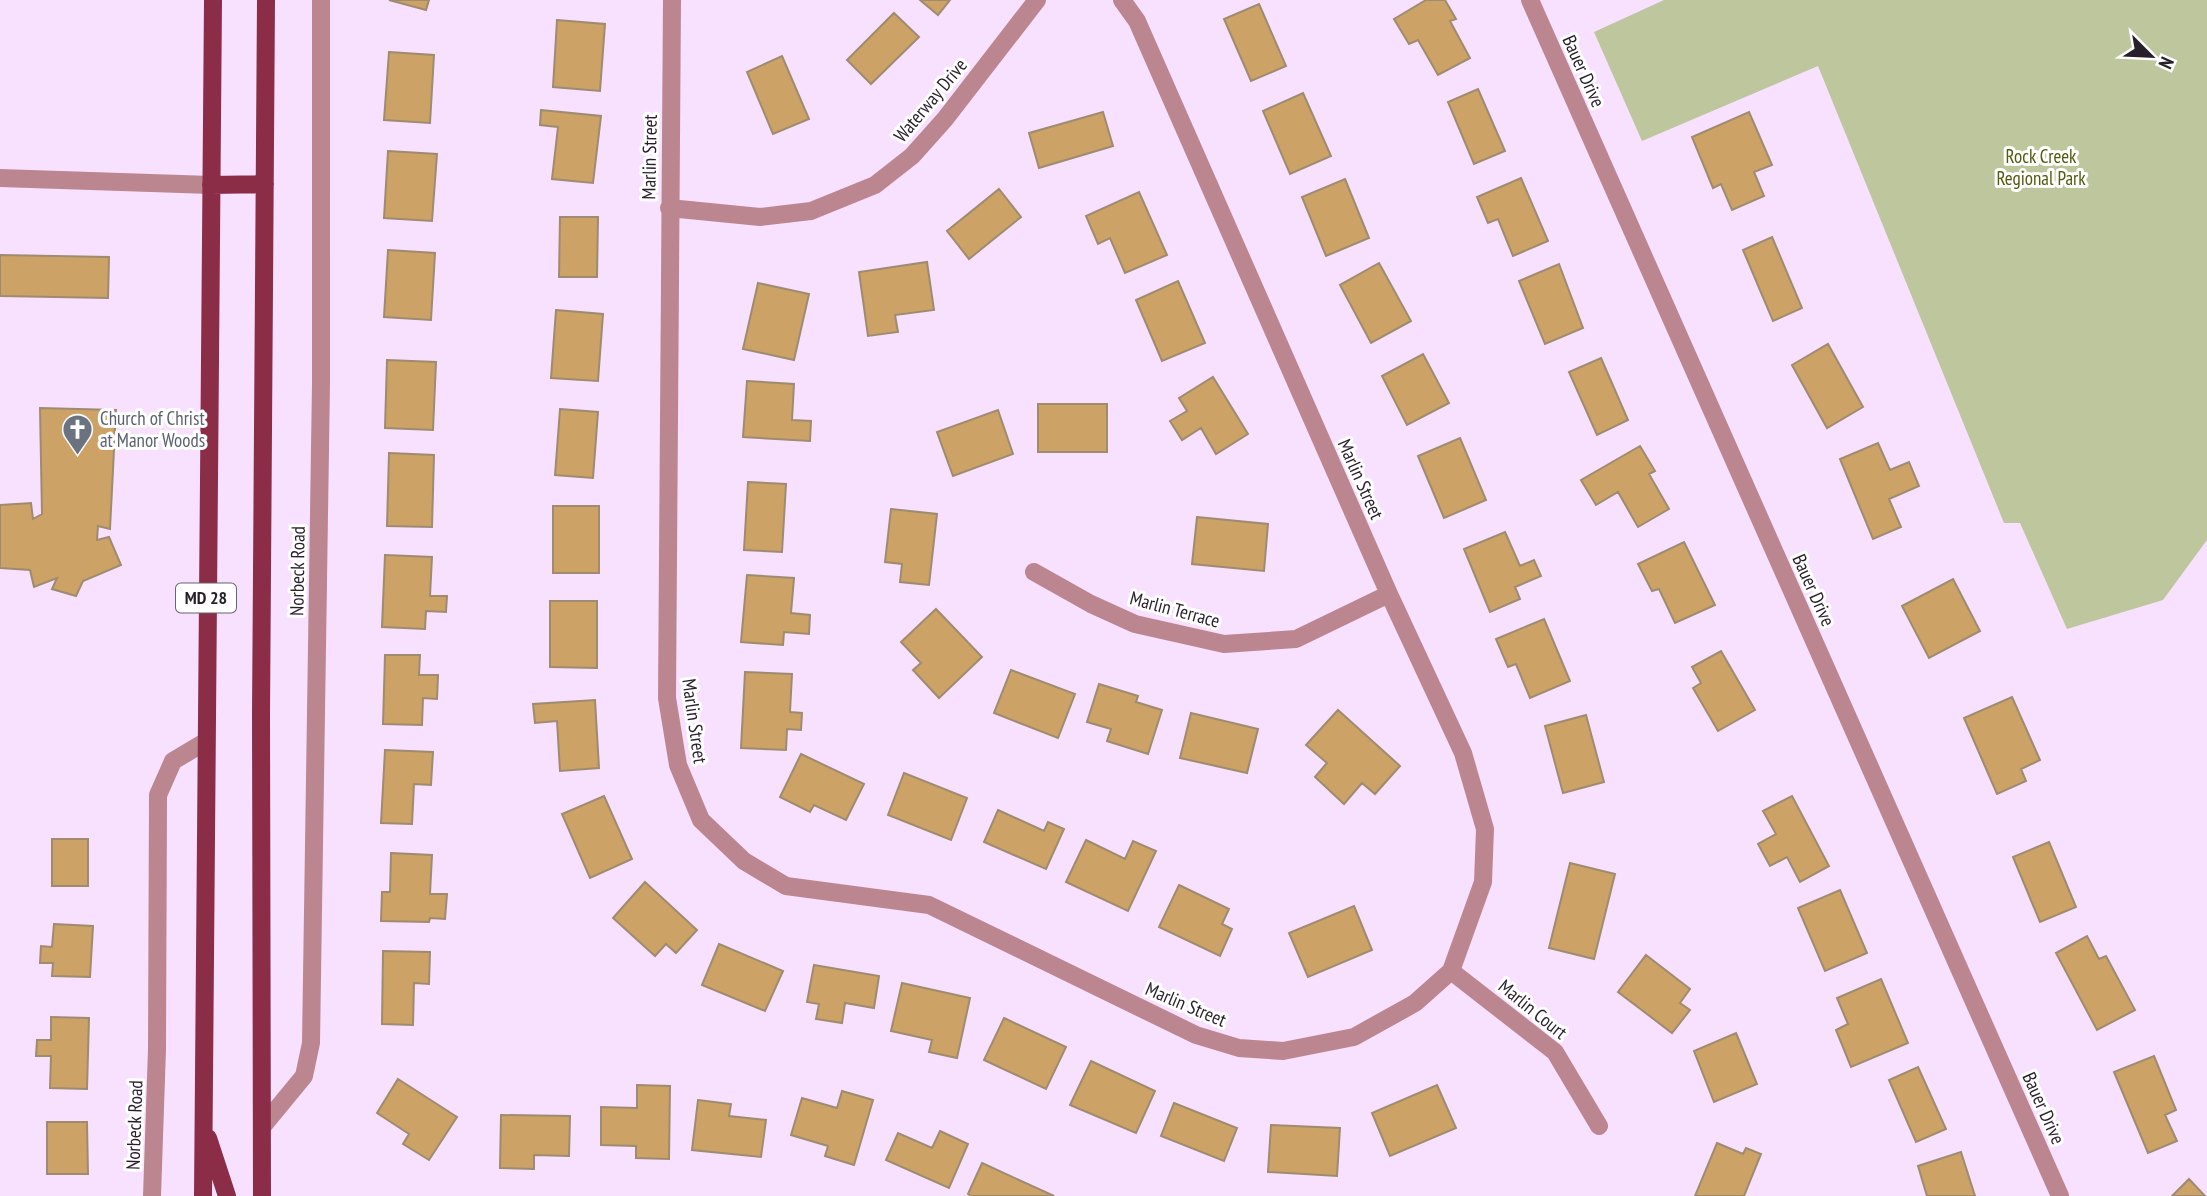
<svg xmlns="http://www.w3.org/2000/svg" width="2207" height="1196" font-family="'PT Sans Narrow',sans-serif">
  <style>
    .green { fill: #bec69e }
    .building { fill: #cca266; stroke: #9f8b6f; stroke-width: 2 }
    .lines { fill: none; stroke-linecap: round; stroke-linejoin: round }
    .minor { stroke: #bc8690; stroke-width: 18 }
    .major { stroke: #8b2d47; stroke-width: 18 }
    .labels { text-anchor: middle; stroke-width: 6; stroke-linejoin: round; paint-order: stroke }
    .shield { fill: #fff; stroke: #68626a; stroke-width: 2 }
    .shield-label { font-size: 18px; font-weight: bold; fill: #271f2a }
    .street-label { font-size: 19px; fill: #271f2a; stroke: #fff }
    .park-label { font-size: 19px; fill: #525b0b; stroke: #fff }
    .worship-label { font-size: 19px; fill: #5b616d; stroke: #fff; text-anchor: start }
  </style>
  <rect width="100%" height="100%" fill="#f7e1ff"/>
  <!-- green -->
  <path class="green" d="M1664 0H2207V540L2163 600 2067 629 2020 523H2004L1818 66 1642 141 1594 32Z"/>
  <!-- building -->
  <path class="building" d="M389 0H429L426 10Z
    M920 0H950L938 15Z
    M1426 0H1445L1456 19 1450 21 1470 58 1438 75 1418 40 1409 44 1394 19Z
    M1259 4 1286 66 1251 81 1224 19Z
    M894 13 919 37 871 84 847 60Z
    M557 20 605 24 600 91 553 87Z
    M389 52 434 55 430 123 384 120Z
    M782 56 809 119 773 134 747 72Z
    M1478 89 1505 151 1474 164 1448 102Z
    M1303 93 1331 156 1290 174 1263 111Z
    M541 110 601 116 593 183 552 179 558 127 540 125Z
    M1103 112 1113 146 1039 168 1029 133Z
    M1749 112 1772 165 1754 172 1764 196 1732 210 1721 184 1713 188 1692 137Z
    M388 151 437 154 432 221 384 218Z
    M1521 178 1548 241 1513 256 1498 219 1488 223 1477 197Z
    M1345 179 1369 238 1326 256 1302 197Z
    M999 189 1021 217 969 259 947 231Z
    M1139 192 1167 255 1125 273 1110 238 1098 244 1086 216Z
    M560 217H598L597 277H559Z
    M1772 237 1802 308 1773 321 1743 250Z
    M388 250 435 253 431 320 384 317Z
    M0 255 109 257 108 298 0 296Z
    M927 262 934 310 895 315 898 332 868 336 859 272Z
    M1379 263 1411 321 1371 343 1340 285Z
    M1559 264 1583 328 1545 344 1519 281Z
    M1178 281 1205 343 1162 361 1136 300Z
    M758 283 809 294 794 360 743 349Z
    M556 310 603 314 598 381 551 378Z
    M1828 344 1863 407 1827 428 1792 365Z
    M1423 354 1449 403 1407 425 1382 376Z
    M1601 358 1628 420 1597 435 1569 372Z
    M387 360 436 362 433 430 385 428Z
    M1213 377 1248 434 1216 454 1201 428 1182 440 1170 421 1187 411 1179 398Z
    M747 381 794 384 792 420 811 421 810 441 743 437Z
    M1038 404H1107V452H1038Z
    M40 408 116 410 110 529 98 526 97 540 109 537 121 565 83 581 76 596 52 589 57 578 34 587 30 570 0 568V505L31 503 33 519 42 514Z
    M560 409 598 412 593 478 555 475Z
    M998 410 1013 454 953 476 937 432Z
    M1460 438 1486 500 1444 518 1418 456Z
    M1878 443 1890 470 1909 462 1919 486 1889 499 1901 527 1873 539 1840 459Z
    M1640 446 1655 471 1649 474 1669 509 1638 527 1618 492 1596 505 1581 480Z
    M389 453 434 455 432 527 387 526Z
    M748 482 786 484 782 552 744 550Z
    M553 506H599V573H553Z
    M891 509 937 514 929 585 900 582 902 564 885 562Z
    M1197 517 1268 524 1264 571 1192 564Z
    M1505 532 1520 566 1534 560 1541 576 1515 587 1520 599 1490 612 1464 549Z
    M1684 542 1715 605 1675 623 1659 589 1652 591 1638 564Z
    M385 555 432 557 430 596H447L446 612 426 611 425 629 382 627Z
    M747 575 794 578 791 613 810 615 809 634 784 632 783 645 741 642Z
    M1953 579 1980 631 1929 658 1902 606Z
    M550 601H597V668L550 667Z
    M936 609 982 657 939 698 913 670 921 663 901 642Z
    M1544 619 1570 681 1530 698 1516 664 1508 667 1496 639Z
    M1721 651 1755 710 1718 731 1693 688 1701 683 1692 667Z
    M385 655H420L419 675H438L437 699 423 698 422 725 383 724Z
    M1011 670 1075 694 1058 738 994 713Z
    M745 672 792 674 790 712 802 713 801 730 787 729 786 750 741 748Z
    M1099 684 1138 696 1136 702 1162 710 1148 754 1107 741 1111 729 1087 722Z
    M2012 697 2040 760 2021 769 2026 781 1997 794 1964 718Z
    M595 700 599 768 560 771 557 721 535 723 533 704Z
    M1338 710 1400 766 1375 794 1362 783 1344 804 1315 777 1327 763 1306 745Z
    M1191 713 1258 729 1247 773 1180 758Z
    M1586 715 1604 782 1563 793 1545 726Z
    M385 750 433 752 431 785 414 784 412 824 381 823Z
    M801 754 864 784 846 820 814 805 810 812 780 797Z
    M904 773 967 798 951 840 888 815Z
    M604 796 632 859 590 878 562 814Z
    M1792 796 1829 866 1800 882 1787 857 1770 866 1758 844 1776 834 1763 811Z
    M998 810 1044 831 1048 822 1064 829 1046 869 984 842Z
    M52 839H88V886H52Z
    M1086 840 1125 859 1133 841 1156 851 1128 911 1066 882Z
    M2049 842 2076 907 2040 922 2013 857Z
    M391 853 432 855 430 894H447L445 919 430 918 429 922 381 921 382 892H390Z
    M1570 863 1615 874 1594 959 1549 948Z
    M645 882 697 930 676 953 666 944 655 956 613 918Z
    M1179 885 1229 909 1222 924 1232 929 1220 956 1159 927Z
    M1840 890 1867 953 1825 971 1798 908Z
    M1354 906 1372 950 1308 977 1289 933Z
    M54 924 93 926 90 977 52 976 53 963H40L41 946 52 947Z
    M2087 936 2099 959 2106 956 2135 1010 2097 1030 2056 953Z
    M719 944 783 971 765 1011 702 985Z
    M383 951 430 952 429 984 414 983 413 1025 382 1024Z
    M1646 955 1690 989 1680 1003 1690 1010 1672 1033 1618 992Z
    M814 965 879 976 874 1008 845 1003 842 1023 816 1019 819 1004 807 1002Z
    M1881 979 1908 1043 1851 1067 1836 1030 1848 1024 1837 998Z
    M902 983 970 998 957 1058 929 1052 932 1040 891 1031Z
    M51 1017 89 1018 87 1089 50 1088 51 1056H36L37 1040H51Z
    M1004 1018 1066 1047 1046 1089 984 1060Z
    M1736 1033 1757 1084 1714 1102 1694 1051Z
    M2154 1056 2176 1110 2165 1115 2177 1141 2148 1153 2114 1072Z
    M1091 1061 1155 1091 1136 1133 1070 1105Z
    M1918 1067 1946 1129 1916 1142 1889 1080Z
    M398 1079 457 1117 429 1160 403 1144 409 1134 377 1113Z
    M637 1085 670 1086 669 1159 636 1158V1146L601 1145V1107L637 1108Z
    M1437 1085 1456 1128 1390 1156 1372 1113Z
    M842 1091 873 1100 854 1165 825 1156 828 1146 791 1135 802 1098 837 1108Z
    M698 1100 731 1104 729 1116 766 1120 761 1157 692 1150Z
    M1174 1103 1237 1128 1224 1161 1161 1136Z
    M501 1115 570 1116 569 1156 534 1155V1169L500 1168Z
    M47 1122H87L88 1174H47Z
    M1271 1125 1340 1128 1337 1176 1268 1172Z
    M940 1131 968 1144 949 1188 886 1160 898 1133 932 1148Z
    M1717 1143 1743 1154 1746 1148 1761 1154 1744 1196H1695Z
    M1961 1152 1975 1196H1927L1918 1166Z
    M982 1163 1054 1196H971L968 1194Z
    M2189 1179 2205 1196H2172Z"/>
  <g class="lines">
    <!-- minor -->
    <path class="minor" d="M672 0 667 698 678 765 701 820 744 861 786 886 929 905 1196 1035 1239 1048 1283 1051 1354 1037 1415 1003 1451 971 1483 882 1485 829 1463 753 1389 594 1137 21 1122 0
      M1530 0 2060 1196
      M0 178 211 185
      M669 208 760 217 811 211 875 185 912 156 945 119 1037 0
      M1034 572 1091 604 1135 624 1224 644 1296 639 1389 594
      M1451 971 1555 1052 1599 1126
      M262 1127 304 1076 311 1043 321 383V0
      M152 1196 157 1049 158 795 173 761 205 742"/>
    <!-- major -->
    <path class="major" d="M211 185 265 184
      M208 1138 227 1196
      M203 1196 213 0
      M262 1196 261 715 266 0"/>
  </g>
  <!-- icons -->
  <defs>
    <symbol id="church-pin" viewBox="-11 -11 22 30"><path d="M0 17L-7.5 6A9.5 9.5 0 1 1 7.5 6Z" fill="#6b7280" stroke="#fff"/><path d="M-1.2-6h2.4v3.5h3.3v2.4h-3.3V6h-2.4V-.1h-3.3v-2.4h3.3Z" fill="#fff"/></symbol>
  </defs>
  <g fill-rule="evenodd">
    <use href="#church-pin" x="60" y="412" width="35" height="47"/>
  </g>
  <g class="labels">
    <!-- shield labels -->
    <rect class="shield" x="176" y="583.5" width="60" height="29" rx="5"/>
    <g class="shield-label">
      <text x="206" y="604">MD 28</text>
    </g>
    <!-- street labels -->
    <g class="street-label">
      <text transform="translate(1584 71) rotate(66)" y="7">Bauer Drive</text>
      <text transform="translate(930 100) rotate(-50)" y="7">Waterway Drive</text>
      <text transform="translate(649 157) rotate(-89)" y="7">Marlin Street</text>
      <text transform="translate(1361 479) rotate(66)" y="7">Marlin Street</text>
      <text transform="translate(297 571) rotate(-89)" y="7">Norbeck Road</text>
      <text transform="translate(1814 590) rotate(66)" y="7">Bauer Drive</text>
      <text transform="translate(1175 609) rotate(15)" y="7">Marlin Terrace</text>
      <text transform="translate(695 721) rotate(82)" y="7">Marlin Street</text>
      <text transform="translate(1186 1004) rotate(23)" y="7">Marlin Street</text>
      <text transform="translate(1533 1009) rotate(39)" y="7">Marlin Court</text>
      <text transform="translate(2044 1108) rotate(66)" y="7">Bauer Drive</text>
      <text transform="translate(134 1125) rotate(-88)" y="7">Norbeck Road</text>
    </g>
    <!-- park labels -->
    <g class="park-label">
      <text x="2041" y="163">Rock Creek<tspan x="2041" dy="22">Regional Park</tspan></text>
    </g>
    <!-- worship labels -->
    <g class="worship-label">
      <text x="100" y="425">Church of Christ<tspan x="100" dy="22">at Manor Woods</tspan></text>
    </g>
  </g>
  <!-- north arrow -->
  <g transform="translate(2151 56) rotate(114)" stroke="#ffffff" stroke-width="5" paint-order="stroke">
  <path d="M0-5L12 26L0 18L-12 26Z" fill="#271f2a"/>
  <text y="-10" font-size="19" font-weight="bold" text-anchor="middle" fill="#271f2a">N</text>
  </g>
</svg>
